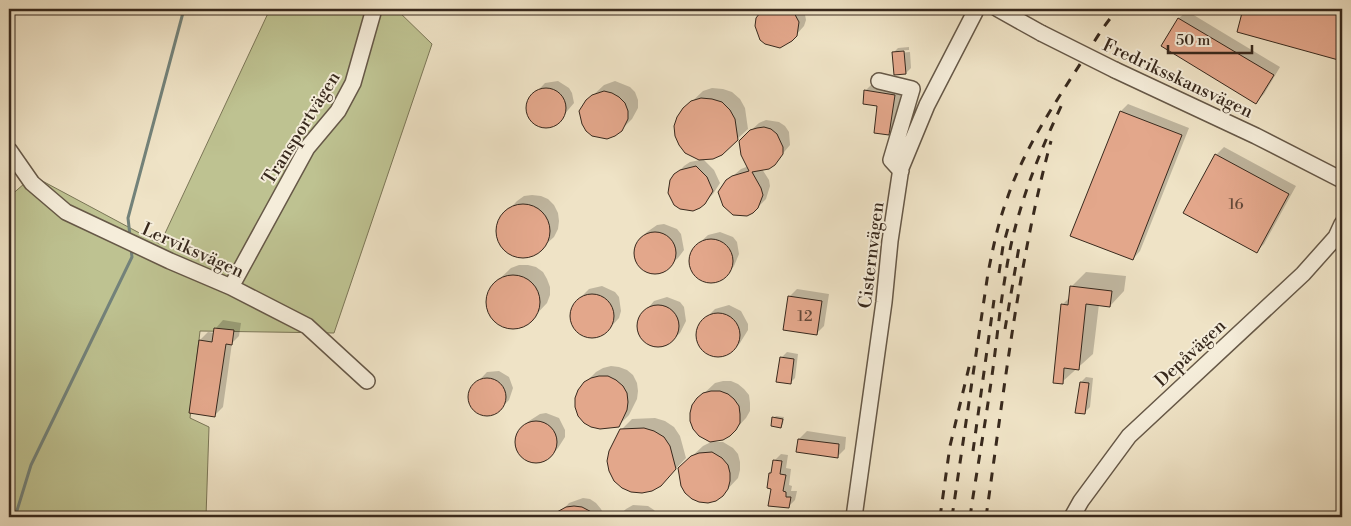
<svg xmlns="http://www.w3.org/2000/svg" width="1351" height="526" font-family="'Libre Bodoni',serif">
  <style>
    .green { fill: #bec291; stroke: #7b7657 }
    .shadow { fill: #0003 }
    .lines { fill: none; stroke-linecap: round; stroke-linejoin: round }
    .stream { stroke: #73827a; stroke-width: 3 }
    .building { fill: #e3a78b; stroke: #38291d }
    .minor-casing { stroke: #665847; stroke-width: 18 }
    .minor { stroke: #f5edda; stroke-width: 15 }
    .rail { stroke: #38291d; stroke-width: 3; stroke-dasharray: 9 9; stroke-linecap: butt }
    .minor-bridge-casing { stroke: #665847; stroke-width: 18; stroke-linecap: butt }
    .minor-bridge { stroke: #f5edda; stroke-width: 15 }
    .labels { text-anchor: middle; stroke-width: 4; stroke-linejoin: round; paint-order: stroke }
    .number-label { font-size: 15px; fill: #634838 }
    .street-label { font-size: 18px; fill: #38291d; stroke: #f5edda }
  </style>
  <rect width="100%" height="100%" fill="#efe3c6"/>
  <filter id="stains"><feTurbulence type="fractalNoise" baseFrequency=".004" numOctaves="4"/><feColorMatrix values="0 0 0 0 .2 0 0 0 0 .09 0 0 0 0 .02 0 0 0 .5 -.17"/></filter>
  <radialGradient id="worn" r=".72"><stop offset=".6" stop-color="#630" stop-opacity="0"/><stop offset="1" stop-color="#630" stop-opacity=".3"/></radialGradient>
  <!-- green -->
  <path class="green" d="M270 9H396L432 44 334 333 200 331 190 418 209 427 206 517H9V197L33 176 160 244Z"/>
  <!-- shadow -->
  <path class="shadow" d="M765 9H804L806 20 804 26 796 35 761 39 756 26 757 19Z
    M1245 9H1342V60L1238 31Z
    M1187 11 1280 67 1264 94 1256 102 1163 46 1179 18Z
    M909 47V50L897 51V53L910 52 911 68 906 73 893 53 898 48Z
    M558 81 569 88 572 93 574 103 557 123 552 126H540L530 119 527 108 528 101 545 83Z
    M615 81 630 87 635 92 638 100V108L632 119 621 130 587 101 604 85Z
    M873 83 902 87 896 126 888 134 878 105 866 90Z
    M712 88 723 89 732 92 740 99 745 108 748 129 737 139 703 159 714 170 720 183 713 194 704 203 680 208 671 199 669 187 671 180 684 166 690 162 700 160 684 109 703 91Z
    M1128 104 1189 128 1140 251 1133 259 1121 111Z
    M766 120 779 122 785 126 789 132 790 145 774 164 762 169 769 180 770 186 766 199 753 212 727 181 741 169 749 166 748 133 759 123Z
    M1224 147 1296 186 1264 244 1256 252 1216 155Z
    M532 195 541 196 548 199 554 205 558 213 559 221 558 229 554 237 536 253 528 256 520 257 512 255 505 250 500 243 497 235V226L500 219 517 201 524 196Z
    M664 224 677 229 681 234 684 250 678 258 663 271 652 273 646 270 636 260V246L639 240 647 232 657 225Z
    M720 232 733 237 737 242 739 254 734 266 726 275 714 281H707L695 274 692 268 689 258 694 248 708 235Z
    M519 265H528L536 267 543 272 547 279 550 287V295L547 303 531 320 524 325 516 328 508 327 499 324 493 318 488 310 487 301 488 293 493 285 511 268Z
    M1086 272 1126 276 1124 291 1110 306 1099 304 1093 354 1062 382 1063 304 1070 297 1071 287Z
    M602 286 615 292 619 297 621 311 619 318 606 332 600 336 593 337H586L579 333 571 322 570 315 576 302 589 289Z
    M797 289 829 294 824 326 816 334 789 297Z
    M667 297 680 302 684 307 686 321 680 333 671 341 665 345H652L641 338 639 332 638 320 654 301Z
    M729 305 741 311 748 324V330L740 343 732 351 719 356 706 352 698 341 697 335 702 322 715 309Z
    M223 320 241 323 239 336 232 343 223 407 215 415 190 412 200 340 208 332 215 333 216 328Z
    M787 352 798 354 795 378 790 383 782 357Z
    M611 366 619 367 627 370 633 375 637 383 638 391 637 399 629 415 618 426 585 383 596 372 603 368Z
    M499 371 509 377 513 388 509 400 497 412 485 415 475 410 471 406 469 395 471 389 487 372Z
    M1086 377 1093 378 1090 407 1085 412 1081 382Z
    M723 381H731L738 384 744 389 749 395 750 403V411L746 418 730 435 698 399 715 383Z
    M546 413 559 418 565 430V437L558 448 550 457 538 462 525 459 517 448V435L529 421 540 414Z
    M776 416 784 417 783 424 781 427 774 418Z
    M655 418 665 421 674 427 680 436 686 458 671 474 621 430 632 419Z
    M807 431 846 437 845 449 837 457 799 439Z
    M711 442H723L733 448 738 454 740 462V470L738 478 722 495 690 458 703 446Z
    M781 454 788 455 786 468 791 469 789 485 792 486 791 491H797L795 500 789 506 772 488 770 473 773 470 774 461Z
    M583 498 590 499 596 503 601 509 605 517H557L569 503Z
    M633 505 648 506 654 510 660 517H617L626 509Z"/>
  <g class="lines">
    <!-- stream -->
    <path class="stream" d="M130 236 128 218 184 9
      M15 517 31 465 132 257 131 249"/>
  </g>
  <!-- building -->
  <path class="building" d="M763 9H792L799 22 797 36 792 41 780 48 765 44 760 40 755 26 756 18Z
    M1243 9H1342V61L1237 32Z
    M1178 18 1274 75 1256 104 1161 46Z
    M904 51 906 74 894 75 892 52Z
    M526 108a20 20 0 1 1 40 0a20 20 0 1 1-40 0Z
    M864 90 895 95 889 135 874 133 877 106 863 104Z
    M604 91 612 93 619 97 625 103 628 111V119L622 131 615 136 607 139 592 136 586 131 582 124 579 111 586 100 592 95Z
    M701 98 712 99 722 102 730 110 735 119 738 140 722 155 713 159 699 160 685 153 679 145 675 136 674 126 677 117 683 108 691 101Z
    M1120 111 1182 135 1133 260 1070 236Z
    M764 127 771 129 777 134 783 147V154L775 165 769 169 752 172 761 188 763 195 758 208 753 213 747 216 733 215 723 206 718 192 726 180 732 176 749 171 741 155 739 141 750 130 757 128Z
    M1215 154 1289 194 1257 253 1183 213Z
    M696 166 707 177 713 191 705 204 700 208 693 211 680 209 674 205 668 193 670 180 674 174 680 170Z
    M496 231a27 27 0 1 1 54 0a27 27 0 1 1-54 0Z
    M634 253a21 21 0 1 1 42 0a21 21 0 1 1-42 0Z
    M689 261a22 22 0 1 1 44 0a22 22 0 1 1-44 0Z
    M486 302a27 27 0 1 1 54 0a27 27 0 1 1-54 0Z
    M1070 286 1112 291 1110 307 1086 304 1079 370 1064 368 1063 384 1053 383 1061 304 1068 305Z
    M570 316a22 22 0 1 1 44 0a22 22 0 1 1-44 0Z
    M788 296 822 301 817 335 783 330Z
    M637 326a21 21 0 1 1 42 0a21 21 0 1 1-42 0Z
    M696 335a22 22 0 1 1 44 0a22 22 0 1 1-44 0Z
    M214 328 234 330 232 345 226 344 215 417 189 413 199 340 212 342Z
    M780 357 794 359 791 384 776 382Z
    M599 376H608L616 380 623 386 627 393 628 402 627 410 619 427 600 429 591 427 584 423 578 416 575 407V398L578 390 584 382 591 378Z
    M468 397a19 19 0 1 1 38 0a19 19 0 1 1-38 0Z
    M1080 382 1089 383 1085 414 1075 413Z
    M711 391H720L728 394 734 399 739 406 740 414V423L736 430 730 436 723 440 710 442 699 436 693 429 690 421V413L692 405 697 398 703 393Z
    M772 417 783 419 781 428 771 426Z
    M515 442a21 21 0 1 1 42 0a21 21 0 1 1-42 0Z
    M644 428 654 431 664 437 670 446 676 469 661 486 652 491 642 493 631 492 622 488 614 481 609 471 607 461 609 451 620 429Z
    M798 439 839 444 838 458 796 452Z
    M712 452 722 458 728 465 730 473V481L728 489 723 496 716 501 708 503 699 502 692 499 685 493 681 486 678 468 691 456 699 453Z
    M773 460 782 461 780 474 786 475 783 491 786 492V497H791L789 508 768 506 771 489 767 488 769 473H771Z
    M574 506 582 507 601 517H548L566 507Z"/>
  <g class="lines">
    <defs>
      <path id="minor" d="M998 9 1041 33
        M1115 70 1256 136 1342 180
        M879 81 912 89 891 160 901 171
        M9 150 32 183 66 212 170 261 231 287 307 326 367 381
        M231 287 307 148 338 111 353 83 374 9
        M854 517 884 302 890 241 901 168 927 105 975 12
        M1072 517 1081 501 1129 436 1303 274 1336 237 1342 224"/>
    </defs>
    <!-- minor casing -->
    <use href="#minor" class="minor-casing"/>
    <!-- minor -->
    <use href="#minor" class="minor"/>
    <!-- rail -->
    <path class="rail" d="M999 273 1003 246 1010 221
      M1005 329 1020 241
      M973 451 994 300
      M940 517 950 446 970 363
      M952 517 988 273C993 248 998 223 1007 199 1022 154 1049 112 1075 72 1089 51 1101 28 1118 9
      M970 517C976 475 984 432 990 389 996 351 999 311 1006 272 1015 212 1038 155 1064 100
      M986 517C1004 392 1018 263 1051 141"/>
    <defs>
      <path id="minor-bridge" d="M1041 33 1115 70"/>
    </defs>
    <!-- minor-bridge casing -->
    <use href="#minor-bridge" class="minor-bridge-casing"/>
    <!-- minor-bridge -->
    <use href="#minor-bridge" class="minor-bridge"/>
  </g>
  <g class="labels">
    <!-- number labels -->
    <g class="number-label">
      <text x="1236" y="209">16</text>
      <text x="805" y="321">12</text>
    </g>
    <!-- street labels -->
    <g class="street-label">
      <text transform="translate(1178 78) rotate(25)" y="6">Fredriksskansvägen</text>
      <text transform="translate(301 128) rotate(-58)" y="6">Transportvägen</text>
      <text transform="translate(193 250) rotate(24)" y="6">Lerviksvägen</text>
      <text transform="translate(871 255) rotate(-83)" y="6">Cisternvägen</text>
      <text transform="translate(1190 353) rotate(-43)" y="6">Depåvägen</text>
    </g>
  </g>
  <!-- margin -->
  <rect width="1351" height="526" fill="none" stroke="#efe3c6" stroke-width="30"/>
  <rect x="10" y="10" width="1331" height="506" fill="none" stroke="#38291d" stroke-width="2.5"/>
  <rect x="15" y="15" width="1321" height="496" fill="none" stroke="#38291d"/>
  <!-- scale -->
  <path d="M1168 45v8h84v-8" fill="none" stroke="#38291d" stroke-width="2.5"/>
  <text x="1176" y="45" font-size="15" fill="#38291d" stroke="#f5edda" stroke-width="4" paint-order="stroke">50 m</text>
  <rect width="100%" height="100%" filter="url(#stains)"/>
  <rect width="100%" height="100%" fill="url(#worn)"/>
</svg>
